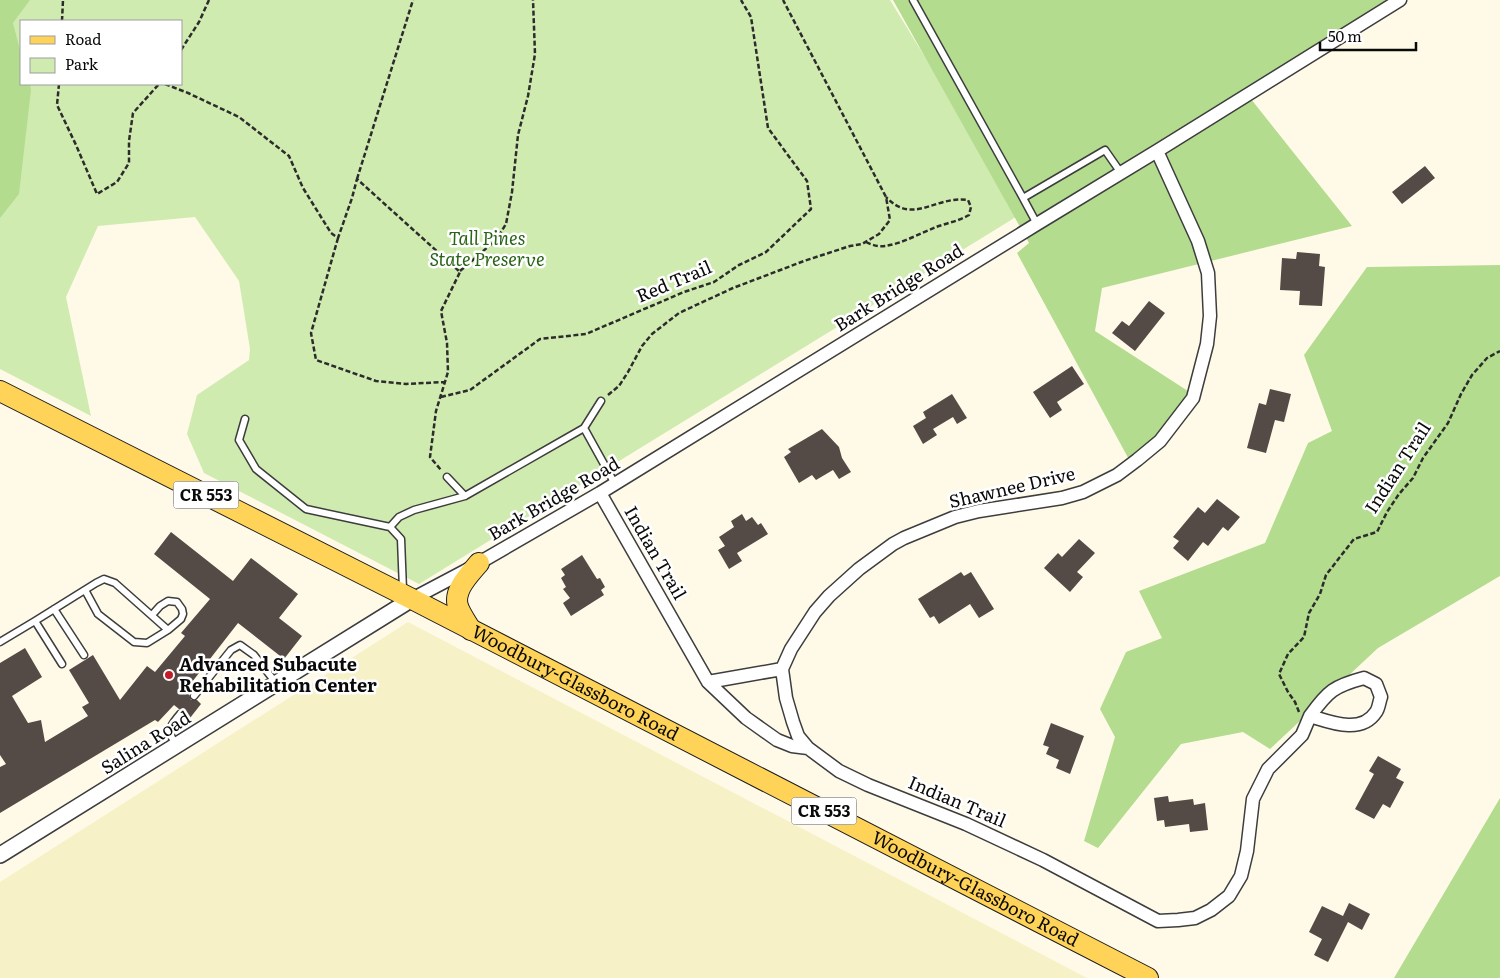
<svg xmlns="http://www.w3.org/2000/svg" width="1500" height="978" font-family="Literata,serif">
  <style>
    .farmland { fill: #f6f1c7 }
    .green { fill: #d0ebb0; fill-rule: evenodd }
    .forest { fill: #b3dc8f }
    .building { fill: #544b46 }
    .lines { fill: none; stroke-linecap: round; stroke-linejoin: round }
    .service-casing { stroke: #3d3d3d; stroke-width: 9 }
    .minor-casing { stroke: #3d3d3d; stroke-width: 15 }
    .tertiary-casing { stroke: #3d3d3d; stroke-width: 18 }
    .primary-casing { stroke: #1b1b1b; stroke-width: 22 }
    .path { stroke: #2c2c2c; stroke-width: 2.5; stroke-dasharray: 5 2.5; stroke-linecap: butt }
    .service { stroke: #fff; stroke-width: 6 }
    .minor { stroke: #fff; stroke-width: 12 }
    .tertiary { stroke: #fff; stroke-width: 15 }
    .primary { stroke: #ffd358; stroke-width: 20 }
    .poi-dot { fill: #c11c27; stroke: #fff; stroke-width: 2 }
    .labels { text-anchor: middle; stroke-width: 5; stroke-linejoin: round; paint-order: stroke }
    .shield { fill: #fff; stroke: #545454; stroke-width: 1 }
    .shield-label { font-size: 16px; font-weight: bold; fill: #0a0a0a }
    .park-label { font-size: 18px; font-style: italic; fill: #2a6419; stroke: #fff }
    .street-label { font-size: 18px; fill: #0a0a0a; stroke: #fff }
    .poi-label { font-size: 18px; font-weight: bold; fill: #0a0a0a; stroke: #fff; text-anchor: start }
  </style>
  <rect width="100%" height="100%" fill="#fffae8"/>
  <!-- farmland -->
  <path class="farmland" d="M408 622 1087 978H0V882Z"/>
  <!-- green -->
  <path class="green" d="M0 0H890L1021 214 419 584 204 473 187 434 197 395 249 360 250 349 239 281 195 217 98 226 66 297 91 416 0 369ZM21 21H181V84H21Z"/>
  <!-- forest -->
  <path class="forest" d="M0 0H30L13 23 21 54V84H30L31 90 19 194 0 218Z
    M893 0H1399L1247 94 1352 226 1102 288 1095 331 1191 393 1132 465 1017 253 1029 243Z
    M1500 265V576L1378 648 1270 749 1243 732 1181 744 1098 848 1084 841 1115 737 1100 709 1126 652 1162 638 1139 591 1265 543 1308 443 1332 431 1304 355 1367 267Z
    M1500 798V978H1394Z"/>
  <!-- building -->
  <path class="building" d="M1425 166 1435 178 1402 204 1392 192Z
    M1297 252 1320 254 1319 266 1325 267 1322 306 1299 305 1300 291 1280 290 1282 258 1296 259Z
    M1149 301 1165 313 1135 351 1112 333 1122 321 1129 326Z
    M1072 366 1084 384 1057 402 1062 410 1050 418 1033 392Z
    M1270 389 1291 394 1284 422 1275 420 1266 453 1247 448 1259 403 1266 405Z
    M952 394 967 418 957 424 953 417 933 429 937 435 923 444 913 426 926 418 923 412Z
    M822 429 839 447 842 458 851 472 839 479 833 470 816 480 812 475 799 483 784 457 791 452 788 449Z
    M1217 499 1240 517 1228 531 1223 527 1208 546 1203 542 1188 561 1173 548 1179 541 1173 537 1198 507 1205 513Z
    M742 514 746 521 752 517 758 525 761 523 768 534 737 553 742 561 729 569 718 550 725 546 719 537 734 527 731 521Z
    M171 532 233 581 251 558 298 594 279 618 302 636 284 659 238 623 185 691 189 694 191 700H197L201 704 190 718 185 714 183 710 179 709 174 705 158 722 155 720 0 813V767L6 764 0 755V663L25 648 42 677 12 696 28 723 41 720 45 742 88 716 82 707 89 703 69 670 93 655 120 700 147 666 155 672 185 636 181 633 210 599 154 554Z
    M1079 539 1095 553 1077 572 1083 577 1070 592 1044 568 1058 553 1062 557Z
    M582 555 597 579 600 578 605 587 601 590 604 595 571 616 563 603 570 598 563 589 566 587 561 578 565 575 561 569Z
    M961 572 964 576 971 572 994 609 979 618 970 604 939 624 934 616 930 618 918 599Z
    M1051 723 1084 736 1070 774 1056 768 1059 760 1046 754 1049 747 1043 745Z
    M1378 756 1401 769 1396 778 1404 782 1390 808 1383 804 1374 819 1355 809 1374 774 1369 771Z
    M1168 796 1169 802 1193 799 1194 805 1205 803 1208 830 1190 832 1189 824 1165 827 1164 820 1157 821 1154 798Z
    M1349 903 1370 914 1362 930 1348 922 1328 962 1314 955 1322 939 1309 932 1322 906 1343 916Z"/>
  <g class="lines">
    <defs>
      <path id="service" d="M913 0 1023 198
        M1037 224 1023 198 1105 150 1121 173
        M245 419 239 440 256 469 306 509 390 527 401 539 403 590
        M584 428 615 484
        M447 477 465 496
        M390 527 399 517 414 510 465 496 584 428 601 401
        M54 609 84 655
        M152 615 160 606 168 601 177 602 182 609 183 614 181 619 168 630
        M35 621 96 583 104 579 115 583 168 630 147 643 134 642 98 614 85 590
        M0 642 35 621 62 664
        M194 696 231 650 240 645 254 655 276 683
        M176 745C166 729 169 728 180 714"/>
      <path id="minor" d="M600 493 708 682 746 718 777 740 792 746 808 748 839 771 868 785 966 824 1043 860 1158 921 1178 920 1195 918 1211 910 1229 896 1241 876 1247 851 1253 799 1268 769 1302 735 1310 716
        M412 599 465 571 600 493 1037 224 1157 151 1400 0
        M1364 678 1376 684 1381 697C1379 702 1379 708 1376 712 1361 735 1330 722 1310 716 1328 691 1334 686 1364 678Z
        M708 682 782 669
        M808 748 798 736 793 722 786 698 782 669 791 649 815 612 829 596 859 569 893 544 904 538 955 517 979 511 1062 498 1083 492 1117 475 1137 460 1160 441 1193 398 1207 344 1210 316 1208 273 1198 241 1157 151"/>
      <path id="tertiary" d="M0 855 412 599"/>
      <g id="primary">
        <path id="s1" d="M0 391 412 599 1148 978"/>
        <path d="M471 630C467 623 462 616 459 609 451 592 469 575 479 563"/>
      </g>
    </defs>
    <!-- service casing -->
    <use href="#service" class="service-casing"/>
    <!-- minor casing -->
    <use href="#minor" class="minor-casing"/>
    <!-- tertiary casing -->
    <use href="#tertiary" class="tertiary-casing"/>
    <!-- primary casing -->
    <use href="#primary" class="primary-casing"/>
    <!-- path -->
    <path class="path" d="M62 21 63 0
      M181 50 199 22 209 0
      M59 84 57 105 76 145 97 194 117 182 129 163V141L133 113 159 84
      M165 84 188 93 239 117 289 156 303 188 331 233 338 238 352 198 357 179 460 272 441 311 447 343 448 372 436 411 430 457 441 470
      M357 179 413 0
      M338 238 311 333 316 360 376 381 406 384 445 382
      M866 242C872 245 878 247 885 246 901 244 921 233 936 227 947 223 959 221 969 215L971 207 968 200C936 195 913 226 886 197
      M460 271 496 240 506 224 512 192 518 135 528 96 535 54 533 0
      M608 395 619 386 628 372 642 346 652 334 679 313 733 288 804 261 850 246 862 244 879 234 890 220 886 197 783 0
      M441 397 470 390 540 339 586 334 684 292 714 282 739 265 766 252 811 209 807 181 768 128 751 17 741 0
      M1299 712 1295 702 1288 692 1279 674 1288 654 1304 637 1309 613 1320 594 1326 575 1354 539 1377 532 1387 512 1399 494 1413 478 1423 458 1448 423 1461 394 1472 375 1487 358 1500 351"/>
    <!-- service -->
    <use href="#service" class="service"/>
    <!-- minor -->
    <use href="#minor" class="minor"/>
    <!-- tertiary -->
    <use href="#tertiary" class="tertiary"/>
    <!-- primary -->
    <use href="#primary" class="primary"/>
  </g>
  <!-- markers -->
  <circle class="poi-dot" cx="169" cy="675" r="5"/>
  <g class="labels">
    <!-- shield labels -->
    <g class="shield">
      <rect x="173.5" y="481.5" width="65" height="27" rx="4"/>
      <rect x="791.5" y="797.5" width="65" height="27" rx="4"/>
    </g>
    <g class="shield-label">
      <text x="206" y="501">CR 553</text>
      <text x="824" y="817">CR 553</text>
    </g>
    <!-- park labels -->
    <g class="park-label">
      <text x="487" y="245">Tall Pines<tspan x="487" dy="21">State Preserve</tspan></text>
    </g>
    <!-- street labels -->
    <g class="street-label">
      <text transform="translate(674 282) rotate(-23)" y="6">Red Trail</text>
      <text transform="translate(899 288) rotate(-32)" y="6">Bark Bridge Road</text>
      <text transform="translate(1398 468) rotate(-57)" y="6">Indian Trail</text>
      <text transform="translate(1012 488) rotate(-13)" y="6">Shawnee Drive</text>
      <text transform="translate(554 499) rotate(-30)" y="6">Bark Bridge Road</text>
      <text transform="translate(655 553) rotate(60)" y="6">Indian Trail</text>
      <text dy="6" stroke="none"><textPath href="#s1" startOffset="645">Woodbury-Glassboro Road</textPath></text>
      <text transform="translate(146 743) rotate(-32)" y="6">Salina Road</text>
      <text transform="translate(957 802) rotate(23)" y="6">Indian Trail</text>
      <text dy="6" stroke="none"><textPath href="#s1" startOffset="1095">Woodbury-Glassboro Road</textPath></text>
    </g>
    <!-- poi labels -->
    <g class="poi-label">
      <text x="179" y="671">Advanced Subacute<tspan x="179" dy="21">Rehabilitation Center</tspan></text>
    </g>
  </g>
  <!-- legend -->
  <rect x="20" y="20" width="162" height="65" fill="#ffffff" stroke="#9d9d9d"/>
  <rect x="30" y="36" width="25" height="8" fill="#ffd358" stroke="#9d9d9d"/>
  <text x="65" y="45" font-size="15" fill="#0a0a0a">Road</text>
  <rect x="30" y="58" width="25" height="15" fill="#d0ebb0" stroke="#9d9d9d"/>
  <text x="65" y="70" font-size="15" fill="#0a0a0a">Park</text>
  <!-- scale -->
  <path d="M1320 42v8h96v-8" fill="none" stroke="#0a0a0a" stroke-width="2.5"/>
  <text x="1328" y="42" font-size="15" fill="#0a0a0a" stroke="#ffffff" stroke-width="4" paint-order="stroke">50 m</text>
</svg>
